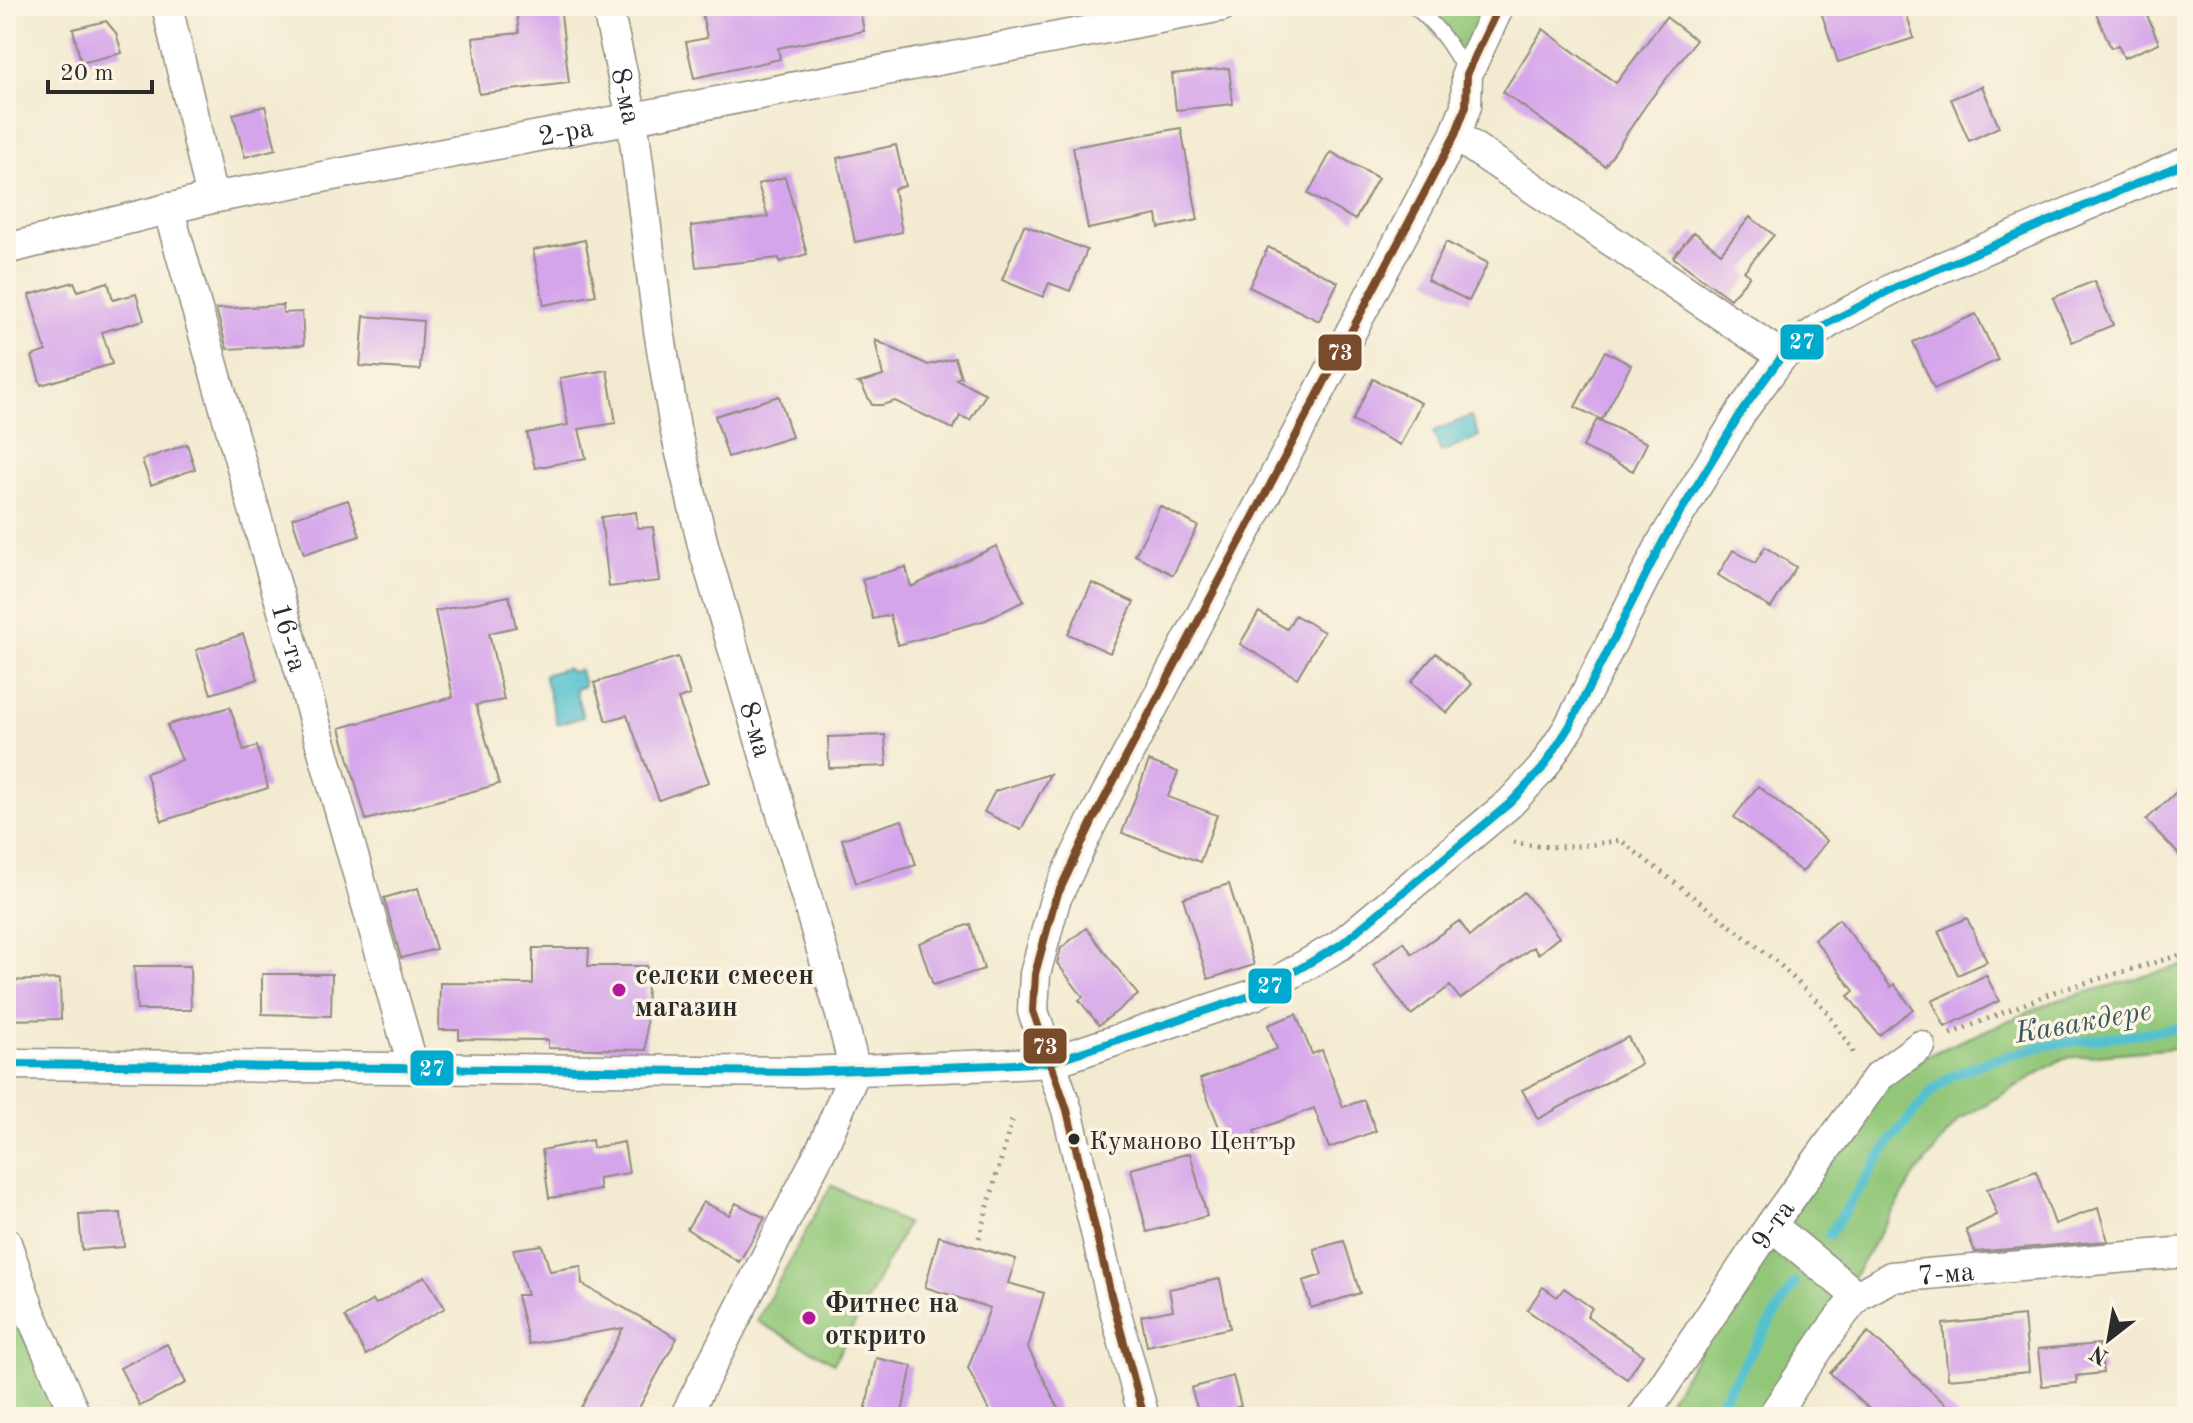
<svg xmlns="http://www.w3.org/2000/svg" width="2193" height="1423" font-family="'Old Standard TT',serif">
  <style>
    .green { fill: #92c779; stroke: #5e7952; stroke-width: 2 }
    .water { fill: #55c1cf; stroke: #40767d; stroke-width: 2 }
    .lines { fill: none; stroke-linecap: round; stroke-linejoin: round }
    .stream { stroke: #55c1cf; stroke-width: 10 }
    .building { fill: #d5a5eb }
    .service-casing { stroke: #8f8b7e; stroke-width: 17 }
    .minor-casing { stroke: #8f8b7e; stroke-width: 33 }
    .path { stroke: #8f8b7e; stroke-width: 5; stroke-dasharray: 2 6; stroke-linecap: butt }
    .service { stroke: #fff; stroke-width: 14 }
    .minor { stroke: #fff; stroke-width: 30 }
    .bus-1-casing { stroke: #fcf5e5; stroke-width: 14 }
    .bus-2-casing { stroke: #fcf5e5; stroke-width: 14 }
    .bus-1 { stroke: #00a9ce; stroke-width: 8 }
    .bus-2 { stroke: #7a4b2a; stroke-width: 8 }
    .poi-dot { fill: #b5179e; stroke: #fcf5e5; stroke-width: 3 }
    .bus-dot { fill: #2b2b2b; stroke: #fcf5e5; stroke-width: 3 }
    .labels { text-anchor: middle; stroke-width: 7; stroke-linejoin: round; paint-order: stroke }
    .bus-label { font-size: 26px; fill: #2b2b2b; stroke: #fcf5e5; text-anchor: start }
    .street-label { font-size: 28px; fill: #2b2b2b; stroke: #fcf5e5 }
    .poi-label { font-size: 28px; font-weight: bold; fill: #2b2b2b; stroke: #fcf5e5; text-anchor: start }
    .water-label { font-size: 30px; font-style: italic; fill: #38585c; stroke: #fcf5e5 }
    .line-badge { stroke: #fcf5e5; stroke-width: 3 }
    .badge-label { font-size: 22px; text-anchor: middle; font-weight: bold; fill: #fff }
  </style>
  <rect width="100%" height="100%" fill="#fcf5e5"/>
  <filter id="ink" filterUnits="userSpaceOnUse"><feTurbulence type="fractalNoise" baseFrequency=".0125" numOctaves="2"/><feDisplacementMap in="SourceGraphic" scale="16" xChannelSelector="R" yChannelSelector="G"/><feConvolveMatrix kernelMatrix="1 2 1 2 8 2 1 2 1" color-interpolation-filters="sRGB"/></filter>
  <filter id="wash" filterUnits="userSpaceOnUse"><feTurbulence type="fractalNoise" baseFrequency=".006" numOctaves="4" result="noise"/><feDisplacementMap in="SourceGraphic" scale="32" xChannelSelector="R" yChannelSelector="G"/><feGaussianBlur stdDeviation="1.8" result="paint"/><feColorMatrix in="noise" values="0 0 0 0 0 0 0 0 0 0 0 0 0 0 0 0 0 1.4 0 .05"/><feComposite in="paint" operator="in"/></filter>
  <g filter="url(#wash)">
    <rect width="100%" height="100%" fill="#f3ebd1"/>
    <!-- green -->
    <path class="green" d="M1413 6H1499L1467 74Z
      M2187 964V1047L2064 1058 1959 1120 1915 1175 1857 1271 1759 1417H1658L1732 1301 1884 1086 1926 1056 2055 1001Z
      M831 1185 907 1224 834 1363 757 1321Z
      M6 1296 60 1417H6Z"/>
    <!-- water -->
    <path class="water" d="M1471 416 1479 437 1441 452 1433 431Z
      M567 668 571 672 580 670 584 686 575 689 583 717 557 724 544 675Z"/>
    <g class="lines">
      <!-- stream -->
      <path class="stream" d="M1829 1235 1892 1139 1932 1091 1950 1077 1988 1061 2049 1045 2187 1027
        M1711 1417 1795 1283"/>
    </g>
    <g id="blocks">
      <!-- building -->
      <path class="building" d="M516 6H560L569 83 479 94 473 38 519 33Z
        M732 6H859L864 31 778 48 780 59 694 78 686 42 707 38 702 13Z
        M1819 6H1904L1914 38 1838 62Z
        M2093 6H2143L2159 43 2124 58 2118 45 2111 48Z
        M1666 17 1696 40 1646 105 1605 166 1503 92 1543 29 1616 83Z
        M106 21 116 33 122 53 81 63 73 29Z
        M1229 68 1233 104 1176 110 1172 74Z
        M1982 86 1999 127 1969 141 1951 99Z
        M265 106 276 149 245 157 233 114Z
        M1181 128 1198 220 1159 228 1157 215 1088 229 1073 147Z
        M896 145 905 186 894 189 902 232 855 242 837 158Z
        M1331 152 1378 178 1355 220 1308 194Z
        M785 177 807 254 780 262 779 258 696 267 691 226 768 217 758 184Z
        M1750 217 1774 235 1744 271 1750 276 1730 299 1673 257 1694 232 1721 253Z
        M1024 225 1087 250 1070 291 1049 283 1043 297 1002 280Z
        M585 240 596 295 544 305 533 250Z
        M1446 242 1488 263 1469 301 1427 280Z
        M1268 247 1338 282 1319 321 1249 287Z
        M2094 281 2113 325 2072 342 2053 298Z
        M74 282 78 291 108 282 113 300 136 294 144 320 102 332 112 364 41 385 32 356 46 351 29 295Z
        M283 305V313L302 312 304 345 227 349 216 309Z
        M1976 314 1998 360 1934 389 1913 342Z
        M364 316 423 321 420 370 360 366Z
        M875 340 928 365 955 358 961 377 956 379 986 394 970 420 960 416 953 429 895 401 882 405H872L861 384 858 383 883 376Z
        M1605 351 1631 365 1602 420 1575 407Z
        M607 370 616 423 579 429 586 458 535 468 527 433 568 425 560 378Z
        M1373 379 1421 403 1400 445 1352 421Z
        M779 396 792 437 728 457 715 416Z
        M1597 419 1647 443 1633 471 1583 447Z
        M187 444 195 469 151 485 142 460Z
        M348 500 360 536 304 554 292 518Z
        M1160 506 1198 526 1173 575 1135 555Z
        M636 512 638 528 653 527 660 581 609 587 601 517Z
        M996 546 1024 601 986 620 898 645 890 615 873 619 862 579 906 567 911 587Z
        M1765 547 1796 567 1771 608 1718 575 1733 550 1755 563Z
        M1092 583 1134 602 1110 653 1068 634Z
        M509 596 516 627 489 633 504 700 476 705 499 784 366 820 340 728 453 697 435 611Z
        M1259 612 1287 629 1295 615 1324 632 1297 678 1240 644Z
        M243 634 258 679 211 694 196 650Z
        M1436 653 1472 684 1447 713 1411 682Z
        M678 657 690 695 678 699 709 782 659 800 627 715 606 721 594 683Z
        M230 707 244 751 257 746 268 788 162 821 146 773 182 760 167 725Z
        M885 735 887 766 829 768 828 737Z
        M1149 761 1178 772 1168 797 1217 815 1200 862 1122 833Z
        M1050 774 1021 830 984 812 995 791Z
        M2187 782V863L2146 820Z
        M1758 786 1827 841 1802 872 1734 817Z
        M902 820 916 865 856 883 842 839Z
        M1229 884 1254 965 1208 979 1183 898Z
        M418 888 436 949 401 958 384 898Z
        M1524 892 1559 937 1538 954 1533 947 1460 999 1450 986 1411 1015 1373 965 1404 942 1412 954 1459 921 1470 936Z
        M1967 918 1987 962 1958 975 1938 931Z
        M1839 919 1891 987 1894 984 1913 1009 1879 1035 1848 996 1854 991 1814 939Z
        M970 924 984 969 933 985 919 943Z
        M1086 928 1138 995 1099 1025 1079 1000 1083 997 1057 963 1061 948Z
        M533 948H589L588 966H647L646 1050 548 1048V1040L459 1039V1030H439L440 983 533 984Z
        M134 966H190L191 1010H137Z
        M262 974H332L331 1016 262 1014Z
        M1986 975 1999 1001 1945 1027 1932 1001Z
        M60 979 61 1019 6 1020V981Z
        M1296 1014 1312 1054 1322 1050 1343 1107 1364 1100 1376 1131 1329 1148 1314 1108 1254 1131 1256 1136 1227 1147 1200 1079 1277 1049 1268 1025Z
        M1628 1037 1641 1064 1538 1119 1522 1090Z
        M592 1140 593 1148 624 1142 629 1173 598 1178 600 1190 549 1198 542 1150Z
        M1190 1153 1207 1216 1147 1232 1131 1169Z
        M2036 1171 2055 1224 2098 1208 2108 1241 1975 1252 1966 1230 1997 1215 1987 1189Z
        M703 1202 729 1215 736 1203 765 1218 739 1262 687 1229Z
        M121 1213 124 1247 82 1250 79 1215Z
        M939 1236 1016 1259 1008 1283 1044 1293 1028 1348 1063 1417H992L968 1368 990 1308 925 1287Z
        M1344 1241 1360 1293 1311 1308 1303 1281 1322 1275 1314 1249Z
        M542 1245 550 1271 581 1266 582 1284 677 1338 634 1417H576L623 1328 529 1344 517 1295H527L513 1249Z
        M425 1276 445 1308 395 1336 366 1355 345 1317 373 1300 376 1304Z
        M1220 1279 1230 1328 1147 1346 1141 1316 1173 1310 1169 1289Z
        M1543 1287 1557 1297 1564 1288 1592 1308 1587 1316 1643 1355 1627 1379 1527 1310Z
        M2024 1316 2029 1372 1948 1379 1943 1324Z
        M1868 1332 1899 1361 1959 1417H1878L1830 1373Z
        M167 1344 186 1383 140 1406 120 1368Z
        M2100 1344 2103 1373 2076 1376 2077 1383 2042 1386 2038 1349Z
        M876 1358 912 1366 901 1417H864Z
        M1233 1376 1241 1406 1200 1417 1191 1388Z"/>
    </g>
  </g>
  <g filter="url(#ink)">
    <use href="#blocks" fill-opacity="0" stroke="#8f8b7e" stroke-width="2"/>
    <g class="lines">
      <defs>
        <path id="service" d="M1413 6C1439 26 1451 46 1467 74"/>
        <g id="minor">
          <path d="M167 6 212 198"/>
          <path id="s1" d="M607 6 632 117 659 330 675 428 704 549 840 1011 855 1071 825 1142 685 1417"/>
          <path d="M1455 135 1782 356"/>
          <path id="s2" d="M168 208 413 1066"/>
          <path id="s3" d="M6 249 212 198 1222 6"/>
          <path d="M6 1064 802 1072 996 1065 1051 1062 1256 994 1340 945 1510 803 1542 769 1569 727 1663 541 1742 411 1782 356 1828 323 1896 287 2187 162"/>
          <path d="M1771 1225 1857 1296"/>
          <path d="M6 1243 30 1312 76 1417"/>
          <path d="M1144 1417 1111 1295 1067 1110 1033 1011 1035 974 1055 900 1092 822 1455 135 1466 106 1467 74 1499 6"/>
          <path id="s4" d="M1643 1417 1771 1225 1878 1077 1920 1046"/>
          <path id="s5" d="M1772 1417 1833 1327 1857 1296 1891 1277 2187 1252"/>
        </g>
      </defs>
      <!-- service casing -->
      <use href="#service" class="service-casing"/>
      <!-- minor casing -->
      <use href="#minor" class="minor-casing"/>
      <!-- path -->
      <path class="path" d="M1513 842C1549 850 1583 847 1620 840L1777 962 1825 1009 1852 1049 1854 1056
        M1950 1034 2054 992 2187 953
        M979 1238 1013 1117"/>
      <!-- service -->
      <use href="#service" class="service"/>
      <!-- minor -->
      <use href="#minor" class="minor"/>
      <defs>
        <path id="bus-1" d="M6 1064 802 1072 996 1065 1051 1062 1256 994 1340 945 1510 803 1542 769 1569 727 1663 541 1742 411 1782 356 1828 323 1896 287 2187 162"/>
        <path id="bus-2" d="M1144 1417 1111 1295 1067 1110 1033 1011 1035 974 1055 900 1092 822 1455 135 1466 106 1467 74 1499 6"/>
      </defs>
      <!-- bus-1 casing -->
      <use href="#bus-1" class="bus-1-casing"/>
      <!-- bus-2 casing -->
      <use href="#bus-2" class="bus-2-casing"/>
      <!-- bus-1 -->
      <use href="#bus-1" class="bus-1"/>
      <!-- bus-2 -->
      <use href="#bus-2" class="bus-2"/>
    </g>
  </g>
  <!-- markers -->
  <g class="poi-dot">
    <circle cx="619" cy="990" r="8"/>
    <circle cx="809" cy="1318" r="8"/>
  </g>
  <circle class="bus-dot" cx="1074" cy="1139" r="7"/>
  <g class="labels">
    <!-- bus labels -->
    <g class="bus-label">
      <text x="1089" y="1149">Куманово Център</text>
    </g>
    <!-- street labels -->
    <g class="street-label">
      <text dy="10" stroke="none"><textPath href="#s1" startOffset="92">8-ма</textPath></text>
      <text dy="10" stroke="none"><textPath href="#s3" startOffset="572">2-ра</textPath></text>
      <text dy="10" stroke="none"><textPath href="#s2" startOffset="446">16-та</textPath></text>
      <text dy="10" stroke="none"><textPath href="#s1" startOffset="740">8-ма</textPath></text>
      <text dy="10" stroke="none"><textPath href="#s4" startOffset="232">9-та</textPath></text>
      <text dy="10" stroke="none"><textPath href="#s5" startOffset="242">7-ма</textPath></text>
    </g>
    <!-- poi labels -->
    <g class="poi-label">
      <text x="635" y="984">селски смесен<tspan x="635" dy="32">магазин</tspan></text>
      <text x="825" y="1312">Фитнес на<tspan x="825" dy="32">открито</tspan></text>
    </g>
    <!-- water labels -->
    <g class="water-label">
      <text transform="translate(2083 1021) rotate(-10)" y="10">Кавакдере</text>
    </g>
  </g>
  <g class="line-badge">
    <rect x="1779" y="323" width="46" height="38" rx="8" fill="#00a9ce"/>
    <rect x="1317" y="333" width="46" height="39" rx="8" fill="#7a4b2a"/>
    <rect x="1247" y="967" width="46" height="38" rx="8" fill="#00a9ce"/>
    <rect x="1022" y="1027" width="46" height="38" rx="8" fill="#7a4b2a"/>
    <rect x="409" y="1049" width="46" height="38" rx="8" fill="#00a9ce"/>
  </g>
  <g class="badge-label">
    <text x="1802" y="349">27</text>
    <text x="1340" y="360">73</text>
    <text x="1270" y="993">27</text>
    <text x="1045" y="1054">73</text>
    <text x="432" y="1076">27</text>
  </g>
  <!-- margin -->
  <rect width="2193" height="1423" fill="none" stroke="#fcf5e5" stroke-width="32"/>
  <!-- north arrow -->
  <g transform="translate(2109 1339) rotate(211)" stroke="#fcf5e5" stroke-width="6" paint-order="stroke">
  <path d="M0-6L14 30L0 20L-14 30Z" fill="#2b2b2b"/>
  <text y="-12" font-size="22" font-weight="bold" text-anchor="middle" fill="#2b2b2b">N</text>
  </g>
  <!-- scale -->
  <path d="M48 80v12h104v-12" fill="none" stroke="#2b2b2b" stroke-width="4"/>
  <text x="60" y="80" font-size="24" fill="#2b2b2b" stroke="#fcf5e5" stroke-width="6" paint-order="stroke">20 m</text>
</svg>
